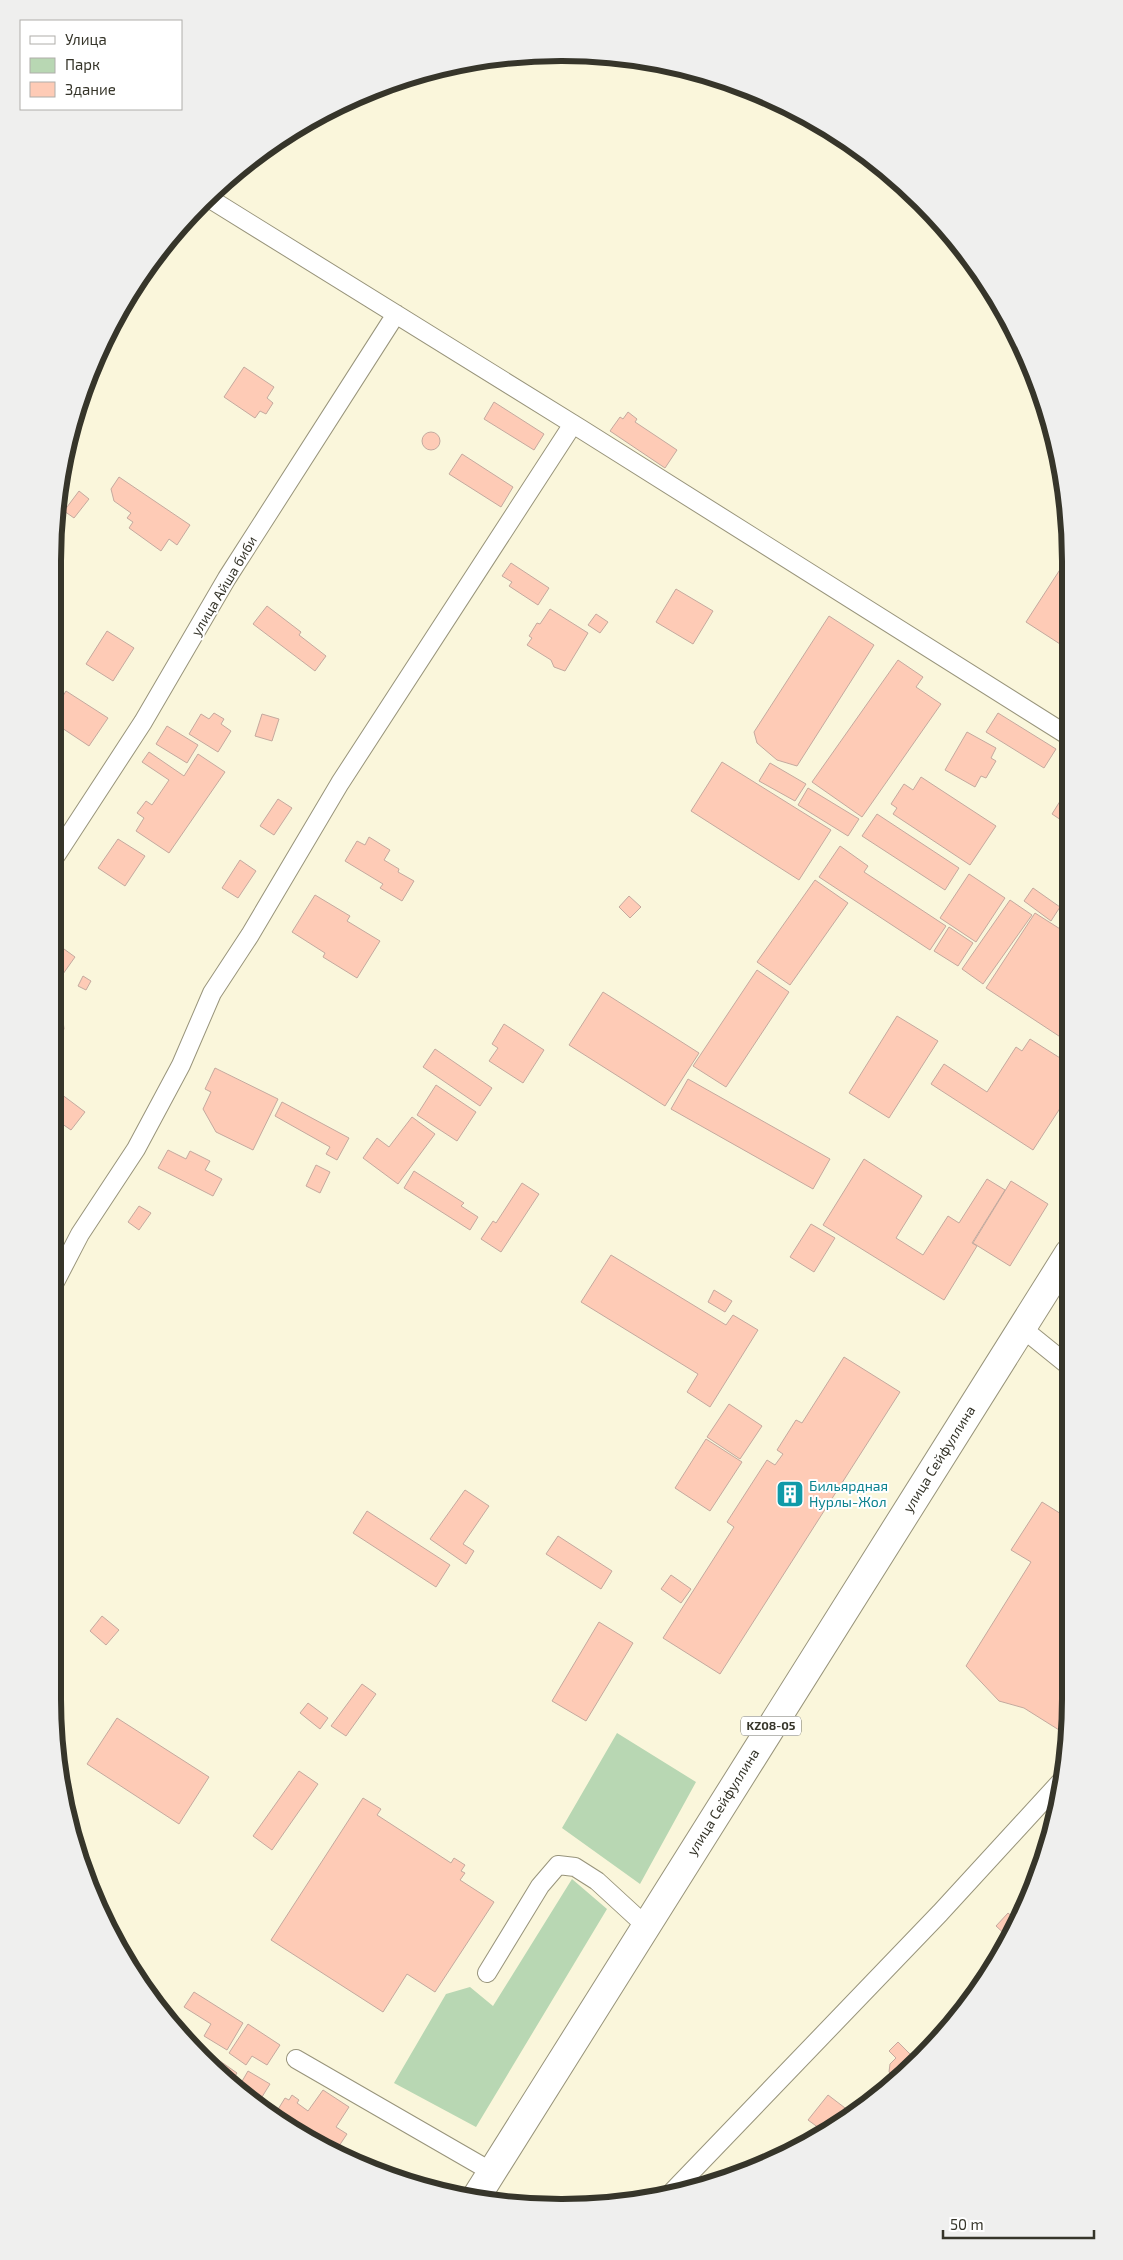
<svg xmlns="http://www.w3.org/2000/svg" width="1123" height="2260" font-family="'Exo 2',sans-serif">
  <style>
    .green { fill: #b8d7b3 }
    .building { fill: #fecbb6; stroke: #c4a99e }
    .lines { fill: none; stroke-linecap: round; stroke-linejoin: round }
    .street-casing { stroke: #98947b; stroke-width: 20 }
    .primary-casing { stroke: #98947b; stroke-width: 30 }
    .street { stroke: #fff; stroke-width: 18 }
    .primary { stroke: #fff; stroke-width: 28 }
    .labels { text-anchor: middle; stroke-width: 4; stroke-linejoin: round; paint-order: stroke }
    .shield { fill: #fff; stroke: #72726a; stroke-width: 1 }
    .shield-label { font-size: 12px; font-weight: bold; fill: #36352a }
    .street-label { font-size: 14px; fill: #36352a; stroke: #fff }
    .culture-label { font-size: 14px; fill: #0d838f; stroke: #fff; text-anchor: start }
    .rim { fill: none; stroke: #36352a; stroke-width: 6 }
  </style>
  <rect width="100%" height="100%" fill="#faf6db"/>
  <!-- green -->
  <path class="green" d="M617 1733 696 1782 640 1884 562 1828Z
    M572 1879 607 1909 476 2127 394 2083 446 1994 470 1987 493 2006Z"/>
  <!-- building -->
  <path class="building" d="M244 367 274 387 267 398 273 403 266 414 260 411 255 418 224 397Z
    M494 402 544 434 534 450 484 419Z
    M628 412 637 419 635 422 677 450 665 468 610 431 620 417 623 419Z
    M422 441a9 9 0 1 1 18 0a9 9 0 1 1-18 0Z
    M462 454 513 487 501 507 449 474Z
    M119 477 190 525 177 545 169 539 161 551 129 528 133 522 127 518 131 513 114 501 111 489Z
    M79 491 89 499 74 518 64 511Z
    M511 563 549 588 538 605 509 586 512 582 502 576Z
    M1061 568 1066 571 1067 635 1060 644 1026 622Z
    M676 589 713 611 693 644 656 622Z
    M267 606 301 632 299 635 326 656 315 671 253 624Z
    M550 609 588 633 565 671 554 667 551 660 527 645 532 638 529 636 537 623 540 624Z
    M596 614 608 622 600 633 588 625Z
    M829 616 874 645 797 766 777 760 757 743 754 732Z
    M107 631 134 648 113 681 86 664Z
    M898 660 923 677 916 687 941 704 862 817 812 782Z
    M66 691 108 718 89 746 53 722V712Z
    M214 713 224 719 221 724 231 731 218 752 189 734 201 714 209 719Z
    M998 713 1056 749 1044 768 986 732Z
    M262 714 279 719 272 741 255 736Z
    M167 726 198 745 187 763 156 744Z
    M967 732 996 748 991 758 996 761 986 778 981 776 975 787 945 770Z
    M149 752 184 776 198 754 225 772 169 853 136 831 144 818 137 813 146 801 152 805 169 780 142 762Z
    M722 762 831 830 799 880 691 811Z
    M770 763 806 784 795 801 759 781Z
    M921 777 996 826 970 865 893 814 897 808 891 804 904 784 913 790Z
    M808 788 859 819 848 836 798 805Z
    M1067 790V824L1052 814Z
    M278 799 292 808 274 835 260 826Z
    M877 814 959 868 945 890 862 836Z
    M369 837 390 850 384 860 399 869 398 872 414 881 402 901 380 888 383 884 345 861 357 841 365 845Z
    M118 839 145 856 125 886 98 868Z
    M840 846 868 866 864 872 946 926 930 950 819 877Z
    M240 860 256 871 238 898 222 888Z
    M969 874 1005 898 976 942 940 918Z
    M815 880 848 903 790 985 757 962Z
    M1033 888 1060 907 1051 921 1024 901Z
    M315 895 350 916 347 921 380 941 357 978 323 957 325 953 292 932Z
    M629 896 641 907 630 918 619 907Z
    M1010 900 1032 915 983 984 962 969Z
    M1035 913 1068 934V1042L986 988Z
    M949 927 973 943 958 966 934 951Z
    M53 941 75 957 58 981H55L53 984Z
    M757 970 789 992 726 1087 693 1066Z
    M83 976 91 981 86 990 78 986Z
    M603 992 699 1053 665 1106 569 1045Z
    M53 1014 63 1021 64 1029 53 1047Z
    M897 1016 938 1041 889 1118 849 1093Z
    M504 1024 544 1050 523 1083 489 1061 498 1048 492 1044Z
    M1030 1039 1068 1063V1096L1033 1150 931 1084 944 1064 987 1092 1016 1047 1022 1051Z
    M435 1049 492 1088 480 1106 423 1067Z
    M215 1068 278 1099 253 1150 216 1132 203 1109 211 1092 205 1089Z
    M688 1079 830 1159 813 1189 671 1109Z
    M436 1085 476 1112 457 1141 417 1115Z
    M53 1088 85 1112 71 1130 55 1119 59 1114 53 1109Z
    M282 1102 349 1138 337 1160 326 1154 330 1147 275 1116Z
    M412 1117 435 1134 398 1184 363 1158 377 1138 389 1147Z
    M168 1150 186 1159 190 1151 210 1161 205 1170 222 1179 213 1196 158 1168Z
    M864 1159 922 1196 896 1238 923 1255 948 1216 959 1223 987 1179 1005 1190 972 1243 977 1246 944 1300 823 1225Z
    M316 1165 330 1172 320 1193 306 1186Z
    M414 1171 464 1203 461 1206 478 1217 470 1230 404 1188Z
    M1011 1181 1048 1204 1010 1266 973 1243Z
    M522 1183 539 1194 501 1252 481 1239 493 1221 496 1223Z
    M139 1206 151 1213 139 1230 128 1222Z
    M811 1224 835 1238 814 1272 790 1257Z
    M611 1255 726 1325 733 1315 758 1330 710 1407 687 1392 698 1374 581 1302Z
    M714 1290 732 1301 725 1312 708 1302Z
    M844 1357 900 1392 720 1674 663 1638 734 1527 727 1522 767 1460 775 1465 783 1454 777 1450 796 1420 802 1423Z
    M729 1404 762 1426 740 1459 707 1437Z
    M706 1439 742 1462 710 1511 675 1488Z
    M465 1490 489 1506 463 1544 474 1551 466 1564 430 1539Z
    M1042 1502 1066 1517 1070 1510V1699L1067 1735 1024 1708 999 1701 966 1666 1031 1562 1011 1550Z
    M367 1511 450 1565 436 1587 353 1533Z
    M558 1536 612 1571 601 1589 546 1554Z
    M671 1575 691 1589 681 1603 661 1589Z
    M102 1616 119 1630 106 1645 90 1631Z
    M599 1622 633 1643 586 1721 552 1701Z
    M362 1684 376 1694 346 1736 331 1726Z
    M308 1703 328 1718 320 1729 300 1713Z
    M117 1718 209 1777 179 1824 87 1764Z
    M299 1771 318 1784 272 1850 253 1836Z
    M363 1798 381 1809 377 1815 451 1863 454 1858 465 1865 461 1871 465 1873 460 1880 494 1902 435 1992 407 1974 383 2012 271 1940Z
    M1031 1886 1033 1888 1032 1894 1021 1913 1014 1906Z
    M1008 1913 1017 1921 1008 1937 996 1926Z
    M194 1992 243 2023 227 2050 204 2036 211 2024 184 2007Z
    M248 2024 280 2045 267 2065 252 2056 246 2065 229 2053Z
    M898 2042 916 2060 896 2079 889 2072 890 2064 896 2058 889 2051Z
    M210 2054 237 2073 230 2084 206 2060Z
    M248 2071 270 2084 257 2105 237 2090Z
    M323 2090 349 2107 336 2127 347 2134 335 2152 293 2129 285 2116 277 2111 285 2098 289 2100 292 2095 299 2100 297 2103 308 2111Z
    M828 2095 853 2114 819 2135 816 2132 819 2128 808 2120Z"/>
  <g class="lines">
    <defs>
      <path id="street" d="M207 197 581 429 1067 735
        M53 860 143 722 227 578 396 314
        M53 1286 80 1234 136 1149 181 1065 212 993 250 935 340 783 573 424
        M1022 1328 1069 1366
        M487 1973 540 1886 558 1865 575 1867 597 1881 646 1926
        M296 2059 492 2172
        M671 2193 940 1913 1063 1779"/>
      <path id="primary" d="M475 2199 1069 1253"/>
    </defs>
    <!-- street casing -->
    <use href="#street" class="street-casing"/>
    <!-- primary casing -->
    <use href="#primary" class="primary-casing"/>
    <!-- street -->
    <use href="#street" class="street"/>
    <!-- primary -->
    <use href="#primary" class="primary"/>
  </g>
  <!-- icons -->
  <defs>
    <symbol id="building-square" viewBox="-11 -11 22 22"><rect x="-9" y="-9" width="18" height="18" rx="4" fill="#0f9aa8" stroke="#fff"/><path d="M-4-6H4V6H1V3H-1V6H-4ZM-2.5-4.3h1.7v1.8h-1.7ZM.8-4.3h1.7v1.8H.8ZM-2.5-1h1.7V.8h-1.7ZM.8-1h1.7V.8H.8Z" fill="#fff"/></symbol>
  </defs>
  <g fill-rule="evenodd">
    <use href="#building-square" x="774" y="1478" width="32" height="32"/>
  </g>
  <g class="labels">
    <!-- shield labels -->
    <rect class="shield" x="741" y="1716.5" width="60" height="19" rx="4"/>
    <g class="shield-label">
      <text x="771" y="1730">KZ08-05</text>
    </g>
    <!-- street labels -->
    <g class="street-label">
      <text transform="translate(224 586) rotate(-59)" y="5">улица Айша биби</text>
      <text transform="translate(939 1459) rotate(-58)" y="5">улица Сейфуллина</text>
      <text transform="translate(723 1802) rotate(-58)" y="5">улица Сейфуллина</text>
    </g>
    <!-- culture labels -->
    <g class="culture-label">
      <text x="809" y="1491">Бильярдная<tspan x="809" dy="16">Нурлы-Жол</tspan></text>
    </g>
  </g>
  <!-- crop -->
  <path d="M0 0H1123V2260H0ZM561 61H562A500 500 0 0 1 1062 561V1699A500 500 0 0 1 562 2199H561A500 500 0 0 1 61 1699V561A500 500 0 0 1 561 61Z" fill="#efefee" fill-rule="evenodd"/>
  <path class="rim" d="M561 61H562A500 500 0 0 1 1062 561V1699A500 500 0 0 1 562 2199H561A500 500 0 0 1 61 1699V561A500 500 0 0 1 561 61Z"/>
  <!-- legend -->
  <rect x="20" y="20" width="162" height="90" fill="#ffffff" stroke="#afaeaa"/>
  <rect x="30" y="36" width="25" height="8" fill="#ffffff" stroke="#afaeaa"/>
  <text x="65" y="45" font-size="15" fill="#36352a">Улица</text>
  <rect x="30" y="58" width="25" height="15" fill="#b8d7b3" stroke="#afaeaa"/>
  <text x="65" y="70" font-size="15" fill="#36352a">Парк</text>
  <rect x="30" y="82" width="25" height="15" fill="#fecbb6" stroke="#afaeaa"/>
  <text x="65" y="95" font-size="15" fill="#36352a">Здание</text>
  <!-- scale -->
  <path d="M943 2230v8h151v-8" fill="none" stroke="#36352a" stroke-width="2.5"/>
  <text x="950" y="2230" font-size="15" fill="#36352a" stroke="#ffffff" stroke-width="4" paint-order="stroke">50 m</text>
</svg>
